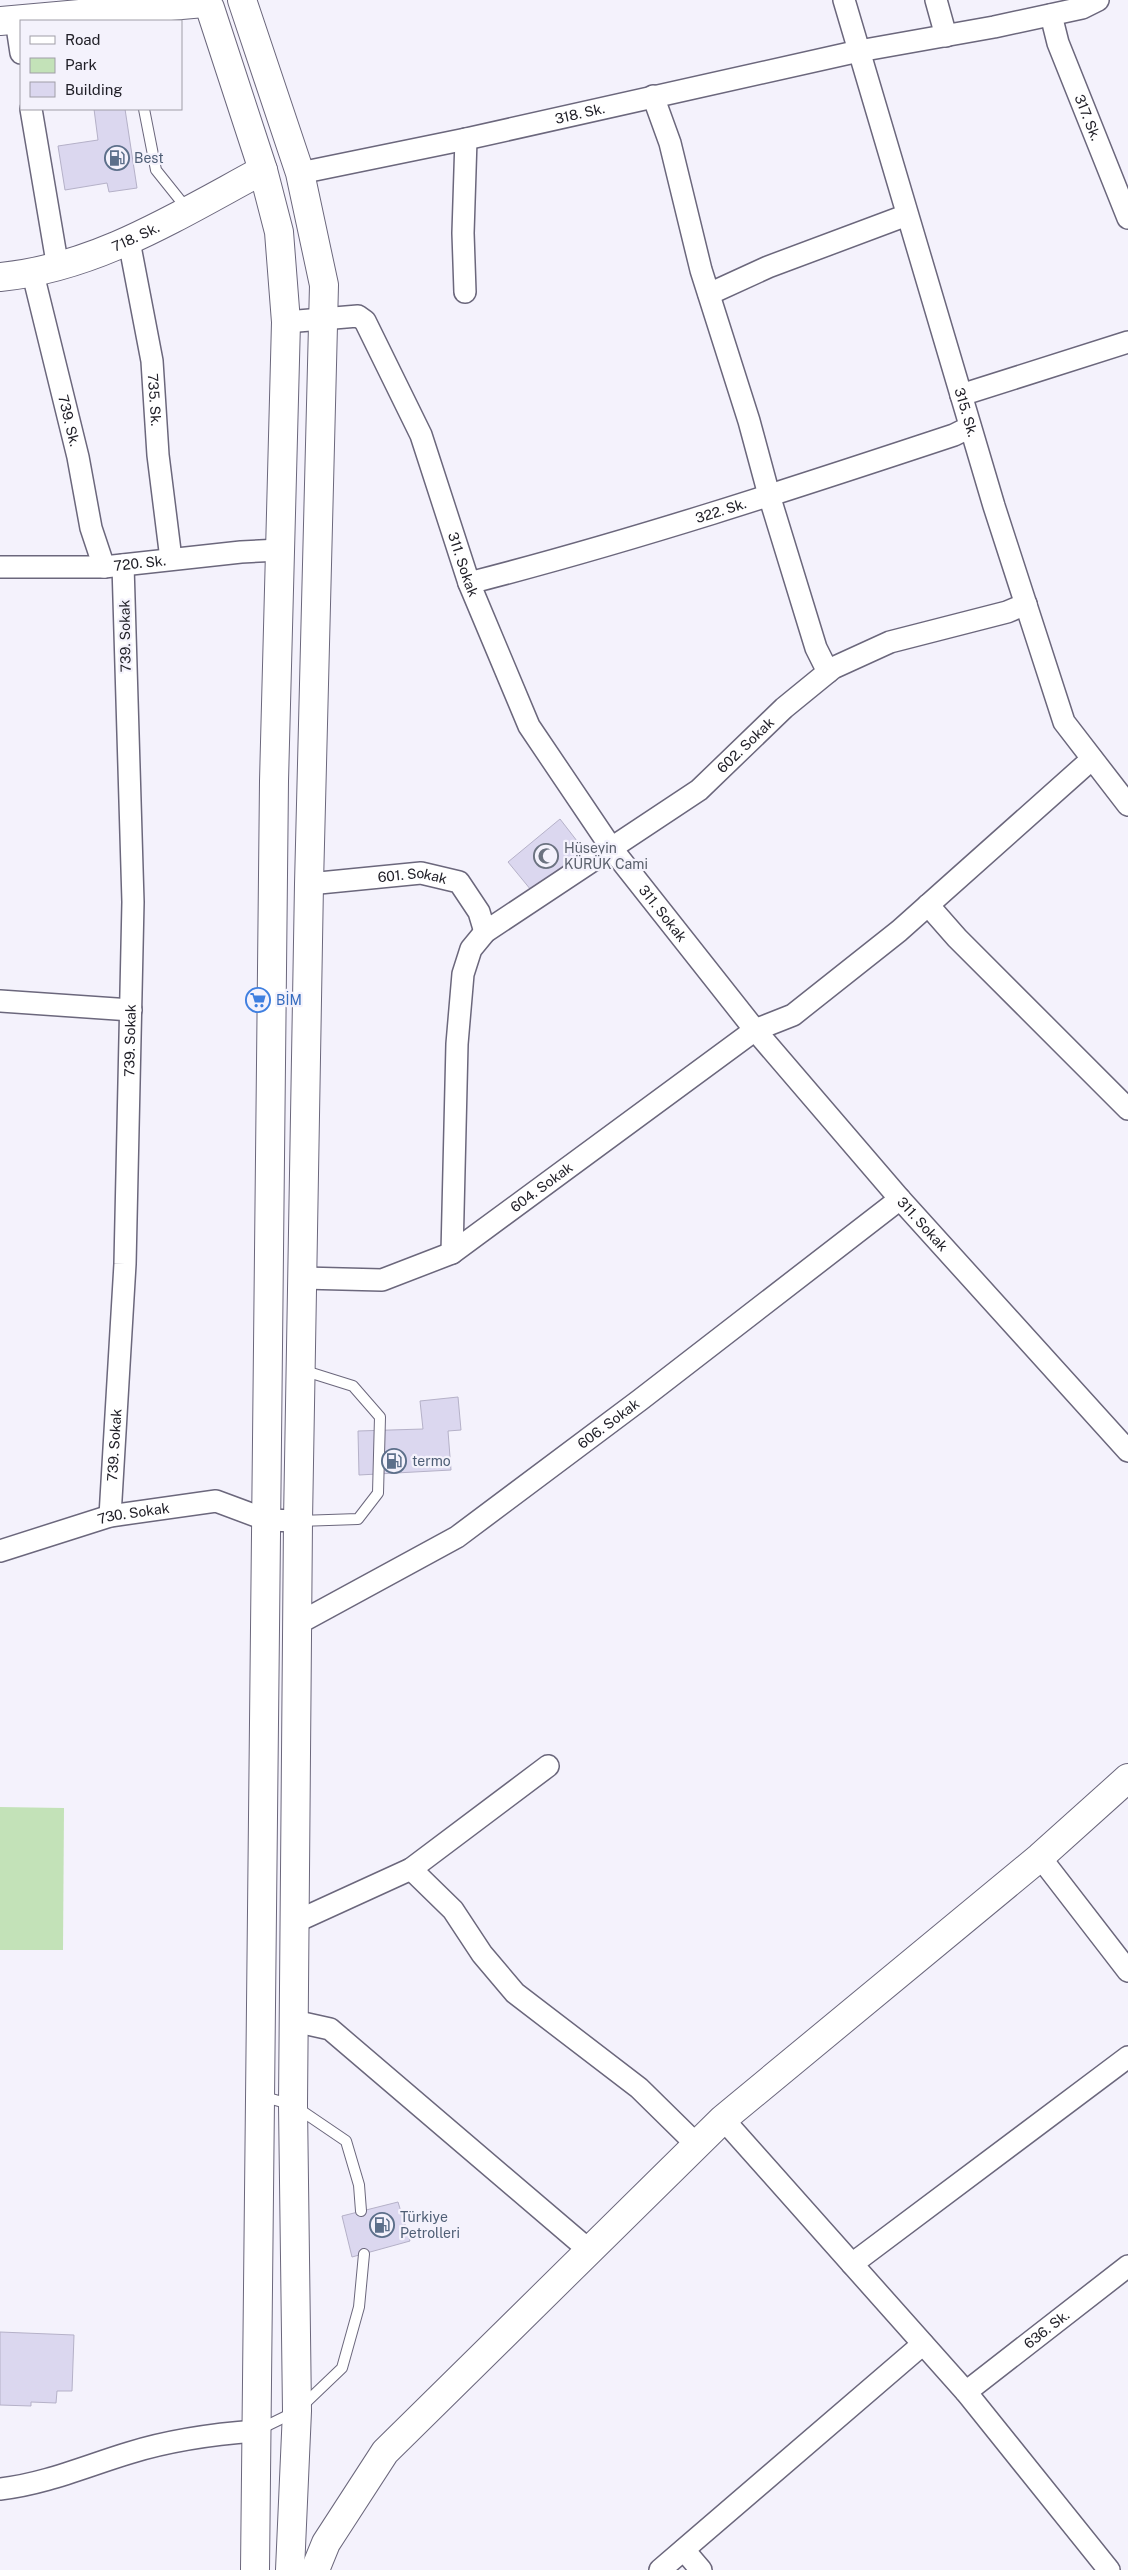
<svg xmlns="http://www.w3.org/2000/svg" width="1128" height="2570" font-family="'Public Sans',sans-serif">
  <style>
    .green { fill: #c3e2b8 }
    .building { fill: #dbd7ef; stroke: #b5b1c8 }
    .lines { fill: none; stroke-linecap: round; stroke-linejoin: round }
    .lane-casing { stroke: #6b677c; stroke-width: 12 }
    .street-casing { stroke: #6b677c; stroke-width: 24 }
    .secondary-casing { stroke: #6b677c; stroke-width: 30 }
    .lane { stroke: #fff; stroke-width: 10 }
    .street { stroke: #fff; stroke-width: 21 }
    .secondary { stroke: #fff; stroke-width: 28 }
    .labels { text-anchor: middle; stroke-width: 4.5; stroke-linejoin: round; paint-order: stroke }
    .street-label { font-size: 14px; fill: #212028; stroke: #f4f2fc }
    .service-label { font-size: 14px; fill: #4e5e75; stroke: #f4f2fc; text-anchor: start }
    .worship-label { font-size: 14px; fill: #5b616d; stroke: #f4f2fc; text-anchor: start }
    .shop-label { font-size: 14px; fill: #366cbe; stroke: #f4f2fc; text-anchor: start }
  </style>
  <rect width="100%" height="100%" fill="#f4f2fc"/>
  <!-- green -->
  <path class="green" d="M0 1807 64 1808 63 1950H0Z"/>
  <!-- building -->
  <path class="building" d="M94 109H125L137 188 109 192 107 183 65 190 58 146 98 140Z
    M560 819 584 850 531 890 508 862Z
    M458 1397 461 1430 448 1431 451 1470 359 1475 358 1431 423 1429 420 1401Z
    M398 2202 410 2241 352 2257 342 2216Z
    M0 2332 74 2335 72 2391H57L56 2403 31 2402V2406L0 2405Z"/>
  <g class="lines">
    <defs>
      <path id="lane" d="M144 109 156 170 188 210
        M299 1521 358 1519 378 1493 380 1417 353 1386 302 1370
        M261 2096 293 2105 346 2141 359 2185 361 2211
        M258 2430 297 2411 342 2368 359 2307 364 2254"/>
      <g id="street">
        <path id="s1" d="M844 0 994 506 1064 722 1128 805"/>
        <path d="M936 0 946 36"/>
        <path id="s2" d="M1051 15 1058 43 1128 218"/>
        <path d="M16 20 21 53"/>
        <path d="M653 96 670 143 701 270 749 421 769 495 816 648 828 672"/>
        <path d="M31 109 58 268"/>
        <path id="s3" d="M300 173 466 139 859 51 994 27 1082 8 1098 0"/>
        <path id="s4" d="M129 241 152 361 158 455 171 559"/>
        <path id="s5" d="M33 274 78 457 91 528 104 567"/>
        <path d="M465 292 463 233 466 139"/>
        <path d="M709 294 768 267 907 215"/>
        <path id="s6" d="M286 322 358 316 365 321 421 435 469 583 529 726 612 849 755 1030 900 1199 1128 1451"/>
        <path d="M961 395 1128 342"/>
        <path id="s7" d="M0 567H104L241 552 280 550"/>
        <path id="s8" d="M469 583C633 541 794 488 954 435L970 427"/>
        <path id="s9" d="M309 884 421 873 459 882 479 912 485 932"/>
        <path d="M928 905 957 938 1128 1109"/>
        <path d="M0 1001 131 1010"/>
        <path id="s10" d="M452 1253 457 1044 463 974 471 949 485 932 699 790 784 708 833 668 890 642 1007 612 1026 604"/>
        <path id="s11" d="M303 1278 382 1280 452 1253 755 1030 793 1015 899 931 1092 759"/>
        <path id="s12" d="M110 1516 125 1264 133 902 123 565"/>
        <path id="s13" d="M0 1551 110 1516 216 1501 267 1520 298 1521"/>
        <path id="s14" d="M299 1623 457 1537 640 1400 900 1199"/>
        <path d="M1040 1857 1128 1971"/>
        <path d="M411 1869 453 1910 482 1954 515 1993 639 2088 697 2145"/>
        <path d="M295 1922 411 1869 548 1766"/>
        <path d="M294 2021 330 2029 590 2251"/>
        <path d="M723 2119 966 2392 1109 2570"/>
        <path d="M852 2264 1128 2057"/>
        <path id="s15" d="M966 2392 1128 2266"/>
        <path d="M0 2489C45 2484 86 2466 129 2453 171 2440 214 2434 257 2431"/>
        <path d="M684 2550 701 2570"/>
        <path d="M660 2570 923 2344"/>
      </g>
      <g id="secondary">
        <path d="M242 0 300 173 324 285 309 884 298 1521 293 2105 297 2411 290 2570"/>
        <path d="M210 8 263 170 279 232 286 322 274 781 255 2570"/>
        <path d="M0 21 204 3"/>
        <path id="s16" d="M0 277C96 268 179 215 263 170"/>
        <path d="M315 2570 326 2543 385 2452 723 2119 1040 1857 1128 1778"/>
      </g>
    </defs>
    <!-- lane casing -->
    <use href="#lane" class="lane-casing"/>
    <!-- street casing -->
    <use href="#street" class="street-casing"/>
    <!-- secondary casing -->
    <use href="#secondary" class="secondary-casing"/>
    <!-- lane -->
    <use href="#lane" class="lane"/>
    <!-- street -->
    <use href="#street" class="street"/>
    <!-- secondary -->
    <use href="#secondary" class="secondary"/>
  </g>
  <!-- icons -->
  <defs>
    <symbol id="fuel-ring" viewBox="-11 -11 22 22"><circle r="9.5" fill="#f4f2fc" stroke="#5c6f8a" stroke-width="1.5"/><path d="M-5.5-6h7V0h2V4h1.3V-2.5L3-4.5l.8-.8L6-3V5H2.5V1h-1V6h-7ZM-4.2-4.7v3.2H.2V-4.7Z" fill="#5c6f8a"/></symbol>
    <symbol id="mosque-ring" viewBox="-11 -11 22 22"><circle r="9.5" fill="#f4f2fc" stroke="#6b7280" stroke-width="1.5"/><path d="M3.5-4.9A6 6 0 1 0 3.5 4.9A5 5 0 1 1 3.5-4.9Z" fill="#6b7280"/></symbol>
    <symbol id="supermarket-ring" viewBox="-11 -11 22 22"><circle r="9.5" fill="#f4f2fc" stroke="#3f7fe0" stroke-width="1.5"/><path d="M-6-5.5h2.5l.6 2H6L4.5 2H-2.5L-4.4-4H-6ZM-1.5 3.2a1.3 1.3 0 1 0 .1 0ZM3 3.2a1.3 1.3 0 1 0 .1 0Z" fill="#3f7fe0"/></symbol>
  </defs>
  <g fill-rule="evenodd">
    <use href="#fuel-ring" x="103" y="144" width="28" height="28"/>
    <use href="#mosque-ring" x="532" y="842" width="28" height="28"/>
    <use href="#supermarket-ring" x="244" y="986" width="28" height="28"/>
    <use href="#fuel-ring" x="380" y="1447" width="28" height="28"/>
    <use href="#fuel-ring" x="368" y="2211" width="28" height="28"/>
  </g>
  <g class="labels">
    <!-- street labels -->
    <g class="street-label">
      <text dy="5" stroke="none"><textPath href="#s3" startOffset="286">318. Sk.</textPath></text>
      <text dy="5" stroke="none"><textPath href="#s2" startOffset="109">317. Sk.</textPath></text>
      <text dy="5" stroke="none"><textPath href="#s16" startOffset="142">718. Sk.</textPath></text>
      <text dy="5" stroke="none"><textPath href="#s4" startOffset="161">735. Sk.</textPath></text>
      <text dy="5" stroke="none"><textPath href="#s1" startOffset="430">315. Sk.</textPath></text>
      <text dy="5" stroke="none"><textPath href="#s5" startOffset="151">739. Sk.</textPath></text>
      <text dy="5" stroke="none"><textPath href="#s8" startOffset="262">322. Sk.</textPath></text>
      <text dy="5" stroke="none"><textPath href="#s7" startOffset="140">720. Sk.</textPath></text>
      <text dy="5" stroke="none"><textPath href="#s6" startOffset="344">311. Sokak</textPath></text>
      <text transform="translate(125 636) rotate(-91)" y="5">739. Sokak</text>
      <text dy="5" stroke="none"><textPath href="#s10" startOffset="649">602. Sokak</textPath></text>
      <text dy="5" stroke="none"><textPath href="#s9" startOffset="104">601. Sokak</textPath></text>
      <text dy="5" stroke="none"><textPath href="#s6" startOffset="749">311. Sokak</textPath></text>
      <text dy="5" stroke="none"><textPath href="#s12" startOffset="476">739. Sokak</textPath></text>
      <text dy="5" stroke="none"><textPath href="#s11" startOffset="265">604. Sokak</textPath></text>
      <text dy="5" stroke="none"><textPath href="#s6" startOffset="1154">311. Sokak</textPath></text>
      <text dy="5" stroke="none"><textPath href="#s14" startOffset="369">606. Sokak</textPath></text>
      <text dy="5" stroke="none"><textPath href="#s12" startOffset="71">739. Sokak</textPath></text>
      <text dy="5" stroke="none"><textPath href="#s13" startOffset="139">730. Sokak</textPath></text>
      <text dy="5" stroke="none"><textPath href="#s15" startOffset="102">636. Sk.</textPath></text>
    </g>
    <!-- service labels -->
    <g class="service-label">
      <text x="134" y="163">Best</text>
      <text x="412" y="1466">termo</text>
      <text x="400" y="2222">Türkiye<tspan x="400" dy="16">Petrolleri</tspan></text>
    </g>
    <!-- worship labels -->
    <g class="worship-label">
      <text x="564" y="853">Hüseyin<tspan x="564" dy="16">KÜRÜK Cami</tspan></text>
    </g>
    <!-- shop labels -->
    <g class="shop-label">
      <text x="276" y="1005">BİM</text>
    </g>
  </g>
  <!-- legend -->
  <rect x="20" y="20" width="162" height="90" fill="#f4f2fc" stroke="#a09ea7"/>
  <rect x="30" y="36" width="25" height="8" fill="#ffffff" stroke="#a09ea7"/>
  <text x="65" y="45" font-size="15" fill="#212028">Road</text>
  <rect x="30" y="58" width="25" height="15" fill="#c3e2b8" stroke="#a09ea7"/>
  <text x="65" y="70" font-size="15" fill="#212028">Park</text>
  <rect x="30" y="82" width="25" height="15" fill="#dbd7ef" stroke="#a09ea7"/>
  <text x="65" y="95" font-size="15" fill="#212028">Building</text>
</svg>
